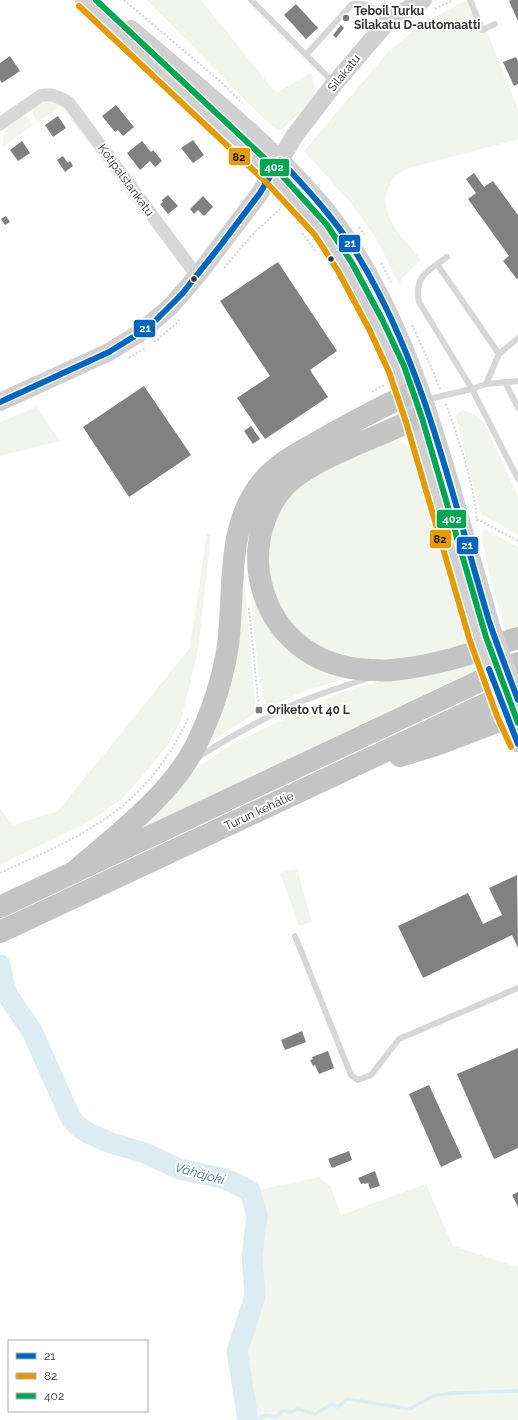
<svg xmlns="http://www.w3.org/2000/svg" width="518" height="1420" font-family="Raleway,sans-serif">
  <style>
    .green { fill: #f1f5ed }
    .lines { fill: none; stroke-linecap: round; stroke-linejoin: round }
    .stream { stroke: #ddebf3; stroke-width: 3.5 }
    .river { stroke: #ddebf3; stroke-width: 21 }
    .building { fill: #818181 }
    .path { stroke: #d6d6d6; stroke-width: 2; stroke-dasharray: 2 2; stroke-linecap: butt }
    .lane { stroke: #d7d7d7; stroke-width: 6 }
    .street { stroke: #d7d7d7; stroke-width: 13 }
    .secondary { stroke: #d0d0d0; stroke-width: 18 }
    .highway { stroke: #c4c4c4; stroke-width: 22 }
    .secondary-bridge { stroke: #d0d0d0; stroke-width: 18 }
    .bus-1-casing { stroke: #fff; stroke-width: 9 }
    .bus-2-casing { stroke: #fff; stroke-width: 9 }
    .bus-3-casing { stroke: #fff; stroke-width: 9 }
    .bus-1 { stroke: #0065bd; stroke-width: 6 }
    .bus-2 { stroke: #e39a05; stroke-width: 6 }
    .bus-3 { stroke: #00a651; stroke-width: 6 }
    .poi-dot { fill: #7a7a7a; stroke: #fff; stroke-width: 1.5 }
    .bus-dot { fill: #333; stroke: #fff; stroke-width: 1.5 }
    .labels { text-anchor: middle; stroke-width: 4; stroke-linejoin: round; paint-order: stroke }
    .poi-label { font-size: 12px; font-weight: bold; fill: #333; stroke: #fff; text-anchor: start }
    .street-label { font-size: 12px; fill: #333; stroke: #fff }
    .water-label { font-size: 13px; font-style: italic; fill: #3f7597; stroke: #fff }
    .line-badge { stroke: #fff; stroke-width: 1.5 }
    .badge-label { font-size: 11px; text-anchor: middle; font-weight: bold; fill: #fff }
    .pale-badge-label { font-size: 11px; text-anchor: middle; font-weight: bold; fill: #111 }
  </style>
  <rect width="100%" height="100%" fill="#fff"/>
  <!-- green -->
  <path class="green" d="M147 0H201L276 93 311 73C314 80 316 90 313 98 307 108 290 122 281 130L276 129 263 118Z
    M468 0H474L518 109V139L410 168C406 170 400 172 396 175 393 177 391 182 390 185 374 212 405 240 421 260L401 279 400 286 376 238 351 203 304 151 388 52 419 26 456 5Z
    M51 100 65 107 107 161 105 163 60 106 37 122 33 114V107L41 102Z
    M22 115 26 117 33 125 4 146C0 131 11 122 22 115Z
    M37 407 60 441 0 456V422Z
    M462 410 476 415 484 423 518 496V535L481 514 456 418V415Z
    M393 440C407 441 416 454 422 466L469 647 376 666 310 648 266 589 272 517 303 479Z
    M484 529 518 547V629L506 633 490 576 482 541V534Z
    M207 534H211L198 650 181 721 167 746 145 773 120 801 90 821 0 865V809L13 825 58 811 190 648Z
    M243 566 256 713 202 747Z
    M250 586H253L346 678 300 693 267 708 259 680Z
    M474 660 477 669 129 834 180 782 204 763 236 742 340 693 382 680Z
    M297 869 312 922 299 926 280 873Z
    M319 1177 331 1187 341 1215 426 1184 453 1246 518 1267V1420H254L253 1398 247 1353 263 1288 259 1190Z"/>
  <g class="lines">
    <!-- stream -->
    <path class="stream" d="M257 1420 266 1415 276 1417 282 1411 291 1412 298 1409 315 1414 332 1404 338 1407 347 1399 410 1409 433 1396 452 1393 518 1391"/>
    <!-- river -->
    <path class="river" d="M0 965 4 984 8 996 32 1031 68 1112 72 1120 79 1127 88 1133 111 1143 145 1153 179 1169 226 1179 250 1191 257 1216 252 1255 255 1296 237 1352 248 1420"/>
  </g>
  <!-- building -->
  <path class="building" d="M511 0H518V21L509 1Z
    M296 4 318 28 306 39 284 15Z
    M341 25 344 28 336 38 333 35Z
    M10 56 20 71 2 83 0 80V63Z
    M516 57 518 61V84L514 86 503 62Z
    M116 105 134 127 123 136 118 130 115 132 102 116Z
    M58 116 66 128 53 137 45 125Z
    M193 140 204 155 193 163 181 148Z
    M22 141 30 153 18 161 10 150Z
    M142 141 151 152 153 150 162 161 155 167 150 161 140 170 127 153Z
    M63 156 68 163 70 161 73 166 65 172 57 160Z
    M474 173 484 187 493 181 518 215V278L517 279 503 261 509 256 468 199 476 193 466 179Z
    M168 195 178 206 168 214 160 204 163 202 162 200Z
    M203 196 213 207 204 216 198 210 194 214 190 209Z
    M6 216 10 222 5 225 1 219Z
    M278 262 337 351 310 370 328 397 265 439 237 398 270 376 220 301Z
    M144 386 191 455 129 497 83 427Z
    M251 426 260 439 253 444 244 431Z
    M517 875 518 948 512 935 423 978 398 926 468 893 483 924 502 915 489 888Z
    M302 1031 306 1042 285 1050 281 1040Z
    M518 1048V1148L494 1159 457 1074Z
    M328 1051 334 1068 319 1074 315 1065 313 1066 310 1060 313 1059 312 1057Z
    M429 1085 462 1157 441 1167 409 1094Z
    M349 1151 352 1160 332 1168 328 1159Z
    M375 1171 380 1186 370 1189 368 1183 364 1184V1183L361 1184 358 1178Z
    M518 1192V1207L512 1195Z"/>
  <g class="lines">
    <!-- path -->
    <path class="path" d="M124 0 222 83 242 103
      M435 9 453 0
      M359 227 364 235
      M302 233 316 252
      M381 263 391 282
      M224 268 252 235 281 208
      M412 325 429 362 440 389
      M154 342 176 324 181 318
      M129 358 146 348
      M372 392 386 384
      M446 404C459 440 474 483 477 521
      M477 519 518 541
      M249 608 259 710
      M0 873C34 857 69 843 100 822 139 798 169 760 188 719"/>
    <!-- lane -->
    <path class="lane" d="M251 0 333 82
      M470 0 482 30 495 24
      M306 55 352 4C369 1 375 10 387 20
      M447 257C428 271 414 276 419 302L472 389 518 479
      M437 264 499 354
      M505 382 518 408
      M486 384 518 381
      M425 400 472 389 486 384 499 354 518 338
      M197 758C226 739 257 722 288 707 314 695 342 687 369 678
      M295 936 351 1075 358 1080 371 1075 399 1039 518 988"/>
    <!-- street -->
    <path class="street" d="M0 124 40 96C50 92 60 97 69 103L197 276"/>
    <!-- secondary -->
    <path class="secondary" d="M84 0 271 175 321 230 345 267 376 325 396 369 414 420 478 639
      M131 29C199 87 271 143 328 212 343 231 356 252 368 273 407 342 431 417 453 493 466 540 480 586 493 633
      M0 402 109 352 138 334 170 307 197 276 260 193 295 135 335 83 388 21 423 0"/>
    <!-- highway -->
    <path class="highway" d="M414 420C394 428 375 437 355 445 331 456 304 467 285 486 264 508 255 543 259 573 268 632 312 668 371 670 378 670 386 671 393 670 436 666 477 652 518 638
      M400 756 439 744 494 723 518 716
      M73 873C115 836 172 795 197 743 212 712 223 679 228 645 235 592 225 527 262 482 279 461 304 450 328 436 353 422 379 408 405 396
      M0 907 518 663
      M0 932 518 689"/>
    <!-- secondary-bridge -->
    <path class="secondary-bridge" d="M493 633 518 700
      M478 639 505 713 517 743"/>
    <defs>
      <path id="bus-1" d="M0 402 109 352 138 334 156 320 182 294 220 246 260 193 280 160C308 190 336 220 358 256 426 368 452 497 489 621 498 648 508 673 518 700
        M489 669 518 744"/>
      <path id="bus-2" d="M79 6 265 181 315 235 338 271 369 329 389 372 406 422 470 641 497 716 511 747"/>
      <path id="bus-3" d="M96 0 277 170 327 225 352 263 383 321 404 366 422 418 486 637 518 723"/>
    </defs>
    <!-- bus-1 casing -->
    <use href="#bus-1" class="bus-1-casing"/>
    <!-- bus-2 casing -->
    <use href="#bus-2" class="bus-2-casing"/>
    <!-- bus-3 casing -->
    <use href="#bus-3" class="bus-3-casing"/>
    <!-- bus-1 -->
    <use href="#bus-1" class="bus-1"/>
    <!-- bus-2 -->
    <use href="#bus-2" class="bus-2"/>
    <!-- bus-3 -->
    <use href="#bus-3" class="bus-3"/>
  </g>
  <!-- markers -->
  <g class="poi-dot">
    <circle cx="346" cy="18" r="4"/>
    <rect x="255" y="706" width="8" height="8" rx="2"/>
  </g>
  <g class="bus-dot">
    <circle cx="331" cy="259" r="3.5"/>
    <circle cx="194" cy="279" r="3.5"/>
  </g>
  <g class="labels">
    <!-- poi labels -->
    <g class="poi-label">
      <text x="354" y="15">Teboil Turku<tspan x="354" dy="14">Silakatu D-automaatti</tspan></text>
      <text x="267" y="714">Oriketo vt 40 L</text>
    </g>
    <!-- street labels -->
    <g class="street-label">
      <text transform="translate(344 73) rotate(-51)" y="4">Silakatu</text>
      <text transform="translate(126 180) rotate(54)" y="4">Kotipalstankatu</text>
      <text transform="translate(259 811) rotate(-25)" y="4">Turun kehätie</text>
    </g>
    <!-- water labels -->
    <g class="water-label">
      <text transform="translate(200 1173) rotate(15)" y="5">Vähäjoki</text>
    </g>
  </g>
  <g class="line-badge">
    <rect x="228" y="147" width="23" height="19" rx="4" fill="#e39a05"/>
    <rect x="259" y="158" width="31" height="19" rx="4" fill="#00a651"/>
    <rect x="338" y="234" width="23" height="19" rx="4" fill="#0065bd"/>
    <rect x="133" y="319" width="23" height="19" rx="4" fill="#0065bd"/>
    <rect x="436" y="509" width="31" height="20" rx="4" fill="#00a651"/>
    <rect x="429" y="529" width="23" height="20" rx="4" fill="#e39a05"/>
    <rect x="456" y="536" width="23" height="19" rx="4" fill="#0065bd"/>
  </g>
  <g class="badge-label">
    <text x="274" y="171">402</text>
    <text x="350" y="247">21</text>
    <text x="145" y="332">21</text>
    <text x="452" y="523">402</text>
    <text x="467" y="549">21</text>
  </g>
  <g class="pale-badge-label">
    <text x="239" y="161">82</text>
    <text x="440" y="543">82</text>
  </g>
  <!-- legend -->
  <rect x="8" y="1340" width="140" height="72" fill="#ffffff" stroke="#adadad"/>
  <rect x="16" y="1353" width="20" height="6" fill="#0065bd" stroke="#adadad"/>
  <text x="44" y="1360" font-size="12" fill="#333333">21</text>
  <rect x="16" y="1373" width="20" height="6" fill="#e39a05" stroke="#adadad"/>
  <text x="44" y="1380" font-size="12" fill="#333333">82</text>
  <rect x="16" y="1393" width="20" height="6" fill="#00a651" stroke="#adadad"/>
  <text x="44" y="1400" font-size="12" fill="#333333">402</text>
</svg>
